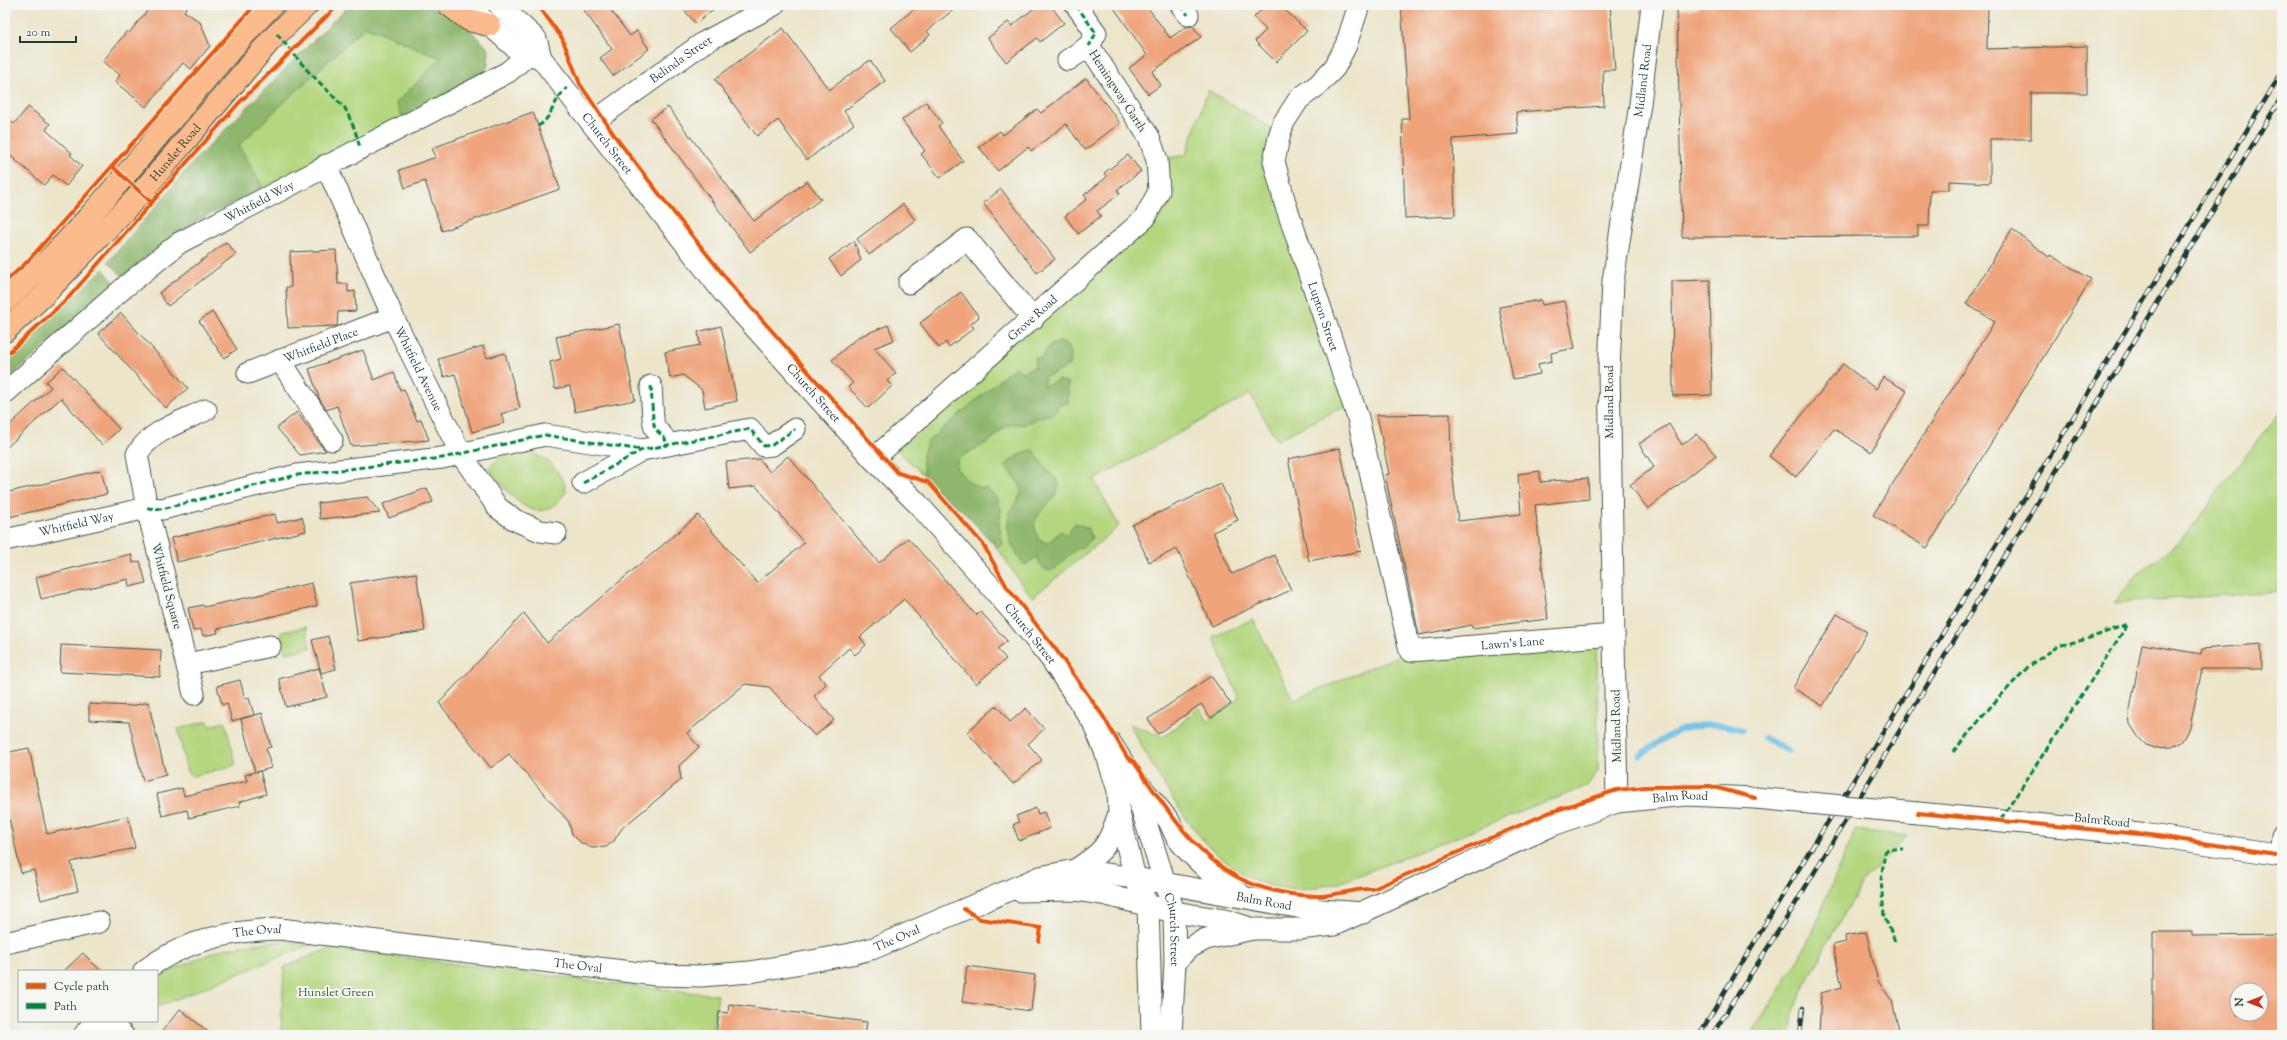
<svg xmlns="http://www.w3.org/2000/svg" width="2287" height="1040" font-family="'Sorts Mill Goudy',serif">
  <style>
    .green { fill: #b3d67e; stroke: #698a59 }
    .forest { fill: #8eb76d; stroke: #567a50 }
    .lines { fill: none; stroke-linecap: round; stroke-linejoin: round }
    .stream { stroke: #69bfe6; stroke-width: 5.5 }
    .building { fill: #efa47b; fill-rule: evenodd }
    .minor-casing { stroke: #3e564a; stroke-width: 23 }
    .major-casing { stroke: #3e564a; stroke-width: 24 }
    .minor { stroke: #fff; stroke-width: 21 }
    .major { stroke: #fbbb8d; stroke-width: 22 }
    .rail-casing { stroke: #1f3d34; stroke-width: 4.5 }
    .rail { stroke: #f6f6f2; stroke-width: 3; stroke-dasharray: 9; stroke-linecap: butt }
    .minor-bridge-casing { stroke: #3e564a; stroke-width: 23; stroke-linecap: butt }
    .minor-bridge { stroke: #fff; stroke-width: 21 }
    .quiet { stroke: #00873e; stroke-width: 3; stroke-dasharray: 6 3; stroke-linecap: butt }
    .cycleway-casing { stroke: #f6f6f2; stroke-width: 6 }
    .cycleway { stroke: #e8590c; stroke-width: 4 }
    .labels { text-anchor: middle; stroke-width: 4; stroke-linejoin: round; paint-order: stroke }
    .street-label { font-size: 12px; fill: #1f3d34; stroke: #f6f6f2 }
    .park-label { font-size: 12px; fill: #3d5c43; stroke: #f6f6f2 }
  </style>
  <rect width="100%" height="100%" fill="#f6f6f2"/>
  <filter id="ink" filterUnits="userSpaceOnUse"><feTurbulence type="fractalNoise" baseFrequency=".025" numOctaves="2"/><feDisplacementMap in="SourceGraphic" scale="8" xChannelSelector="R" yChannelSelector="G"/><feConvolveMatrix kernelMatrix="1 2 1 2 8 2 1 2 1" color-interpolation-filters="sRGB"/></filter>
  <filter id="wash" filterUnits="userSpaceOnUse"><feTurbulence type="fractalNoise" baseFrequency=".012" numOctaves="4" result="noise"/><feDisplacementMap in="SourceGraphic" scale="16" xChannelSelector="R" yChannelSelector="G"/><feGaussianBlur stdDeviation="0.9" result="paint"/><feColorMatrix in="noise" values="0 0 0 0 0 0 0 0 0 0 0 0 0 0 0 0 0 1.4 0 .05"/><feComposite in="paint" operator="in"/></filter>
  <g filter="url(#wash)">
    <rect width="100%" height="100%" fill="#ece5ca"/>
    <!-- green -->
    <path class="green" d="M366 26 441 58 396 103 404 120 263 188 238 145Z
      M1208 90 1280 133 1274 161 1353 402 1277 440 1250 394 1094 480 1119 526 1033 597 1021 584 1005 559 968 510 937 488 890 443 1145 218 1157 160 1186 155Z
      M2282 410V591L2114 603 2137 574 2178 543 2196 523 2220 488Z
      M525 450C545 456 563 470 566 492 562 497 557 504 551 507 528 522 505 488 492 473L490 467C500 455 510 452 525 450Z
      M1253 619 1293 700 1410 651 1597 635 1598 771 1587 786 1339 883C1317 887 1295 892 1273 886 1204 871 1162 780 1129 724L1164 737 1199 708 1208 721 1239 698 1213 637Z
      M306 627 310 648 285 653 281 632Z
      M208 721 209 726 225 722 236 765 193 776 187 772 178 729Z
      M1855 830 1907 836 1865 879 1830 938 1793 1010 1791 1035H1751L1804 950Z
      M287 941 312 944 157 1007V978L161 975 219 950 252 944Z
      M330 948 630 986 718 995 712 1035H281L284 967Z"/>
    <!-- forest -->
    <path class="forest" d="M349 5C381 5 421 0 450 15 465 23 478 37 489 50L488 65 483 76 404 120 396 103 441 58 365 26 239 145 263 188 200 219 163 243 123 276 108 262 198 157Z
      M103 269 115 283 5 382V362Z
      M1060 342 1068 345 1071 353 1070 364 1058 372 1044 377V387L1059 380 1068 383V403L1061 404 1054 414 1040 417 1022 425C1006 419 997 437 988 442 978 448 968 452 958 459L956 468 967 480 977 487 988 489 998 499 1001 510 999 525 1003 544 998 547 988 538 963 511 925 482 922 459 927 442 1015 367 1022 372 1035 367V358L1042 357 1050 345Z
      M1033 450 1048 472 1059 482C1059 494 1051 502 1043 509 1039 512 1037 519 1034 523L1038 539 1047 543 1061 531 1067 536 1075 523 1087 528 1092 537C1086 548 1077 547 1069 555 1062 561 1059 568 1049 571L1042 568 1037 557 1025 565C1013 551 1002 528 1011 510 1014 504 1021 497 1021 490 1020 481 1011 474 1005 467 1011 458 1023 451 1033 450Z"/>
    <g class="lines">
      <!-- stream -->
      <path class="stream" d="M1764 738 1788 751
        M1640 756C1673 729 1699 717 1742 730"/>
    </g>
    <g id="blocks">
      <!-- building -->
      <path class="building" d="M163 5H188L184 11 200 22 210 46 191 69 183 63 146 107 115 82 120 75 103 61 127 31 129 33 151 6Z
        M580 5H607L630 36 637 31 649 49 613 76 600 58 612 49Z
        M680 5H718L696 24Z
        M919 5H959L927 31 930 35 910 52 891 28Z
        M1038 5H1050L1064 23 1040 42 1037 38 1006 62 988 38 1008 22 1012 26Z
        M1112 5H1146L1170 38 1186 27 1193 26 1201 37 1152 72 1161 85 1148 94 1129 68 1147 55Z
        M1266 5H1280L1307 31 1276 62 1255 41 1266 30 1254 17Z
        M1401 5H1610L1615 70H1603L1604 106 1516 112 1518 134 1453 139 1455 216 1405 218 1402 119H1409Z
        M1698 5H1988L1987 49 2087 46V93H2031V139H1990V183L1949 181V190H1930L1929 226H1918V236L1682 237 1677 9H1698Z
        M783 28 829 90 870 60 885 81 844 111 854 124 807 160 778 120 757 136 715 79Z
        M1086 78 1120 123 1085 150 1066 124 1031 151 1028 147 998 171 979 147 1000 131 1003 135 1037 109 1041 113Z
        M926 102 942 123 938 126 963 161 940 178 921 154 925 151 902 120Z
        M28 107 50 124 46 130 72 153 70 155 82 166 66 186 53 175 44 185 5 151V115L14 124Z
        M668 107 754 221 807 181 821 199 750 252 651 119Z
        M533 112 560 189 442 231 425 181 405 188 399 170 436 157 432 148Z
        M1128 155 1141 171 1117 190 1120 194 1097 211 1101 216 1078 234 1065 216 1087 199 1084 195 1107 177 1104 173Z
        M1001 189 1055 259 1037 273 983 203Z
        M903 204 915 220 869 255 857 239Z
        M2012 229 2049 257 2050 255 2091 279 1927 548 1873 515 1995 321 1966 304Z
        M854 241 861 260 841 276 829 259Z
        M226 242 236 254 168 306 159 293Z
        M336 250 338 284H348V292L355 291 356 311 338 312 337 326 288 328 286 287H291L290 252Z
        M1710 280 1712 395 1673 396 1672 281Z
        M961 292 979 317 971 324 974 328 949 347 946 342 939 348 920 323Z
        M1541 300 1542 305 1565 301 1575 348 1551 353 1552 361 1538 364 1540 374 1513 379 1499 307Z
        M212 312 237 349 224 358 199 321Z
        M121 313 188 388 166 408 98 333Z
        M619 324 635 400 575 412 570 386 555 389 550 362 561 359 556 337Z
        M888 325 894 340 874 348 896 373 887 381 892 386 868 408 848 387 853 383 832 360 858 337Z
        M721 326 737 401 705 408 702 390 683 375 670 378 665 352 700 345 698 332Z
        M483 346 487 358 505 353 520 408 501 414 504 423 472 432 455 374 444 377 438 359Z
        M363 350 374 380 394 372 400 390 404 389 417 421 421 419 429 440 351 446 337 406 326 410 320 400 309 369Z
        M1843 364 1876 389 1883 377 1907 391 1871 452 1834 429 1796 477 1769 456Z
        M63 367 119 429 102 445 61 398 5 449V429L51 387 46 382Z
        M297 412 322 447 326 451 300 455 277 428Z
        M1450 414 1451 462 1458 521 1521 514 1518 474 1540 471V482L1588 478 1589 499 1535 505 1548 619 1472 628V625L1419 635 1385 475 1389 474 1377 415Z
        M1669 424 1682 445 1696 434 1716 455 1648 509 1630 485 1654 467 1639 444Z
        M1340 448 1361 551 1309 561 1288 459Z
        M788 456 879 563 908 538 976 615 980 611 1007 641 997 649 1006 659 976 684 904 599 860 637 866 645 855 655 849 648 819 675 826 684 814 696 834 720 815 736 769 687 745 684 687 733 699 747 679 766 681 780 622 828 614 841 606 847 592 848 581 843 572 834 569 822 509 754 491 768 439 703 524 613 547 643 698 515 757 583 804 543 756 486 729 489 726 462 759 459 770 472Z
        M101 470 107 494 5 518V493Z
        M1221 484 1238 520 1213 532 1232 574 1275 555 1291 590 1212 626 1177 549 1149 562 1132 525Z
        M427 488 433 502 389 518 383 504Z
        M367 497 380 513 320 519 318 503Z
        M275 514 277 523 302 517 306 531 177 562 171 538Z
        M131 554 133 563 140 561 146 583 129 587 128 579 41 599 36 577Z
        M416 573 425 631 358 641 350 583Z
        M312 583 317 606 217 629 218 633 203 636 201 629 193 631 188 608 203 605 204 607Z
        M1837 614 1867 632 1823 706 1793 688Z
        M328 636 336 669 321 673 312 640Z
        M2142 644 2201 654 2202 649 2261 644 2262 669H2202L2190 727 2187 734 2182 742 2172 747 2155 748 2146 745 2139 738 2130 724 2129 715Z
        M61 645 161 650 160 677 60 672Z
        M319 668 327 697 286 707 279 679Z
        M1211 676 1231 704 1211 718 1201 704 1158 734 1148 719Z
        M240 680 245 699 249 698 254 715 232 721 227 703 222 705 217 686Z
        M148 702 166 775 143 781 129 722 89 720V704L132 706Z
        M997 706 1010 722 1026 708 1044 729 1028 744 1042 760 1013 784 967 732Z
        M262 713 271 747 266 748 271 768 256 772 260 771 266 794 239 802 240 806 189 818 187 810 162 816 157 794 182 788 184 796 247 781 245 775 255 772 241 719Z
        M29 748 47 834 128 816 135 848 71 862 78 891 41 900 34 870 21 873 5 800V753Z
        M1036 808 1038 814 1044 812 1050 828 1019 841 1013 825 1019 822 1016 816Z
        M1866 932 1878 981 1892 1001 1900 1035H1819L1821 993 1842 987 1833 945 1846 942 1845 936Z
        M2153 932H2192V936L2282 935V1035H2153ZM2237 990H2261V1014H2237Z
        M83 953 101 971H64Z
        M967 966 1035 975 1031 1011 962 1002Z
        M729 1004 867 1022 865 1035H716L719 1012 728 1013Z
        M180 1009 212 1035H159Z"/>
    </g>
  </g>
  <g filter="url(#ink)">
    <use href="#blocks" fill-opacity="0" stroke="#3e564a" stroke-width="1"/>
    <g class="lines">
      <defs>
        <g id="minor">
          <path id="s1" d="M499 5 536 39 541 58 723 292 873 459 918 504 1014 613 1051 659 1093 722 1107 756 1118 790 1119 813 1135 878 1148 906 1152 1035"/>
          <path d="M1076 5 1096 33 1089 46"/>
          <path d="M1181 5 1188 15"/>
          <path id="s2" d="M1359 5 1346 45 1335 67 1318 85 1299 99 1284 122 1280 133 1274 161 1285 203 1358 418 1410 651 1614 635"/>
          <path d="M476 13 520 52 541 58"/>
          <path id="s3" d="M593 122 703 43 774 5"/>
          <path id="s4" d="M326 165 393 317 461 454 498 508 515 520 540 531 556 533"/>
          <path d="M909 283 967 239 1033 319"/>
          <path d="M280 360 332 440"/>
          <path id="s5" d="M248 373 393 317"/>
          <path d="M651 386C652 395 652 422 655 428 660 436 664 433 667 445"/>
          <path id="s6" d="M5 393 126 286 179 243 508 72 538 46"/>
          <path id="s7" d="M873 459 1145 218 1159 191 1157 160 1149 137 1089 46 1068 60"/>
          <path d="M583 483 642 450 750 429 764 446 772 445 795 429"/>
          <path id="s8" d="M5 540 147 508 162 509 297 475 442 458 545 435 642 450"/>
          <path d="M188 664 270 646"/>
          <path d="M194 694 147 508 137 454C152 430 181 422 206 410"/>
          <path id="s9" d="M1110 742 1131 775 1174 912 1175 963 1171 1035"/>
          <path d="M1139 784 1169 821 1177 838 1189 852 1219 881 1240 894"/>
          <path id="s10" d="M1617 802 1609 369 1613 281 1640 104 1652 5"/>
          <path d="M1918 813 2150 835 2282 855"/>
          <path d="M2280 855 2282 836"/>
          <path d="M1075 870C1105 851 1108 846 1119 813"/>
          <path id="s11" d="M1020 891 1075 890 1107 895 1174 912 1225 920 1253 929H1299L1334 925 1553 825 1617 802 1686 795 1755 798"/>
          <path d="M5 943 99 922"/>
          <path d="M1175 963 1187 949 1206 939 1253 929"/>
          <path id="s12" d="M144 971C182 941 232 930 280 929L656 975 701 976 750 972 851 954 874 948 1040 877 1075 870 1135 878 1308 909 1363 913"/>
          <path d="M106 1021 123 1035"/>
          <path d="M84 1035 95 1021"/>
        </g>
        <g id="major">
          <path d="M449 5 469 20 489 25"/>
          <path d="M5 301C105 213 180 100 272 5"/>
          <path id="s13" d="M5 331 44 295 141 193 270 41 307 5"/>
        </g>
      </defs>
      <!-- minor casing -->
      <use href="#minor" class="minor-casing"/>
      <!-- major casing -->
      <use href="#major" class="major-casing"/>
      <!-- minor -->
      <use href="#minor" class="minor"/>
      <!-- major -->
      <use href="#major" class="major"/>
      <defs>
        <path id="rail" d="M1699 1035 1782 896 1868 757 2282 72
          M1712 1035 1791 911 2282 96
          M1800 1035 1803 1008"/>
      </defs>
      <!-- rail casing -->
      <use href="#rail" class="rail-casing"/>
      <!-- rail -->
      <use href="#rail" class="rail"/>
      <defs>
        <path id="minor-bridge" d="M1755 798 1918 813"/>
      </defs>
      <!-- minor-bridge casing -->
      <use href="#minor-bridge" class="minor-bridge-casing"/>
      <!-- minor-bridge -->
      <use href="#minor-bridge" class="minor-bridge"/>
      <!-- quiet -->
      <path class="quiet" d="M1076 5 1096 33 1089 46
        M1181 5 1188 15
        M277 34 307 70 345 108 355 130 360 148
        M538 126C552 119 554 98 567 88
        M651 386C652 395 652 422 655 428 660 436 664 433 667 445
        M583 483 642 450 750 429 764 446 772 445 795 429
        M147 508 162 509 297 475 442 458 545 435 642 450
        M1953 752 1993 704 2028 667 2058 646 2087 639 2128 624
        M2001 819 2128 624
        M1895 941 1884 916 1881 880 1885 852 1888 849H1904"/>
      <defs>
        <path id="cycleway" d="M538 5 562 38 580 84 617 139 667 204 734 288 898 473 928 482 983 544 1007 587 1057 651 1103 716 1127 757 1134 762C1162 803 1194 854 1239 878 1262 890 1291 895 1316 896 1338 896 1352 888 1373 889L1548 813 1617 790 1645 787 1710 786 1755 798
          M112 166 152 203
          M5 282 27 262 255 5
          M5 356 69 297 238 104 338 5
          M1918 813 2150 835 2282 855
          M964 909 980 919 1041 928 1039 941"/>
      </defs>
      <!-- cycleway casing -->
      <use href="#cycleway" class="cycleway-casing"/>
      <!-- cycleway -->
      <use href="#cycleway" class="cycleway"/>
    </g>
  </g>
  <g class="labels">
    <!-- street labels -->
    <g class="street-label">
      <text dy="4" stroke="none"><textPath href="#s3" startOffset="108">Belinda Street</textPath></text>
      <text dy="4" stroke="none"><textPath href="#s10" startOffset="724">Midland Road</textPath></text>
      <text transform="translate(1118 91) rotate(57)" y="4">Hemingway Garth</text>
      <text dy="4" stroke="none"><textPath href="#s1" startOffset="178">Church Street</textPath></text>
      <text dy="4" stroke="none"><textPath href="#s13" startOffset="247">Hunslet Road</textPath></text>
      <text dy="4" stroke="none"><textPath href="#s6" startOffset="320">Whitfield Way</textPath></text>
      <text dy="4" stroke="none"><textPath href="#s2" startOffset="346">Lupton Street</textPath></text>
      <text dy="4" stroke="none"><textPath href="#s7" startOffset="213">Grove Road</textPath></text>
      <text dy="4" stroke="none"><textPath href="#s5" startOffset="78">Whitfield Place</textPath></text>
      <text dy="4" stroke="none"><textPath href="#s4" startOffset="224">Whitfield Avenue</textPath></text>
      <text dy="4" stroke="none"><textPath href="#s1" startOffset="502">Church Street</textPath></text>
      <text transform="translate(1609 402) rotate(-90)" y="4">Midland Road</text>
      <text dy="4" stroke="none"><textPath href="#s8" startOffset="73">Whitfield Way</textPath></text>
      <text transform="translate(167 586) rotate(75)" y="4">Whitfield Square</text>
      <text dy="4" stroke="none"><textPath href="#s1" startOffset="826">Church Street</textPath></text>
      <text dy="4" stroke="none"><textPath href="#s2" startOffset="795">Lawn's Lane</textPath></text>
      <text transform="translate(1616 726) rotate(-91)" y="4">Midland Road</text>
      <text dy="4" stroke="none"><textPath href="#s11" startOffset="691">Balm Road</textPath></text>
      <text transform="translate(2102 820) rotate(6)" y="4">Balm Road</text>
      <text dy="4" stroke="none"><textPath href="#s12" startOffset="1152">Balm Road</textPath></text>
      <text dy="4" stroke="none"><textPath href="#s9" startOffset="200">Church Street</textPath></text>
      <text dy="4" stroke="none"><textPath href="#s12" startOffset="122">The Oval</textPath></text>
      <text dy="4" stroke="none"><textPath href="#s12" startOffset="769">The Oval</textPath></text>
      <text dy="4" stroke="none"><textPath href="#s12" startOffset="445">The Oval</textPath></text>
    </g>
    <!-- park labels -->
    <g class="park-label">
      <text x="336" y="996">Hunslet Green</text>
    </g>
  </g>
  <!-- margin -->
  <rect width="2287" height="1040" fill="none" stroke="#f6f6f2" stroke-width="20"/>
  <!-- legend -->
  <rect x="18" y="970" width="140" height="52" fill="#f6f6f2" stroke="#a0aca6"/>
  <rect x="26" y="983" width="20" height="6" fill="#e8590c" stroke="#a0aca6"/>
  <text x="54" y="990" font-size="12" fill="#1f3d34">Cycle path</text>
  <rect x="26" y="1003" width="20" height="6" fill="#00873e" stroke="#a0aca6"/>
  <text x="54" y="1010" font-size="12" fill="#1f3d34">Path</text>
  <!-- north arrow -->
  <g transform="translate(2249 1002) rotate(270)"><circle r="19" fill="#f6f6f2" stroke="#a0aca6"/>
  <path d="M0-3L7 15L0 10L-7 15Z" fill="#c8321e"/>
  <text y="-6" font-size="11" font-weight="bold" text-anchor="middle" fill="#1f3d34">N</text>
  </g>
  <!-- scale -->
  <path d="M20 36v6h56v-6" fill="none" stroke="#1f3d34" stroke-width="2"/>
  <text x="26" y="36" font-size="12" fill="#1f3d34" stroke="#f6f6f2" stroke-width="3" paint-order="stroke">20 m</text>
</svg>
